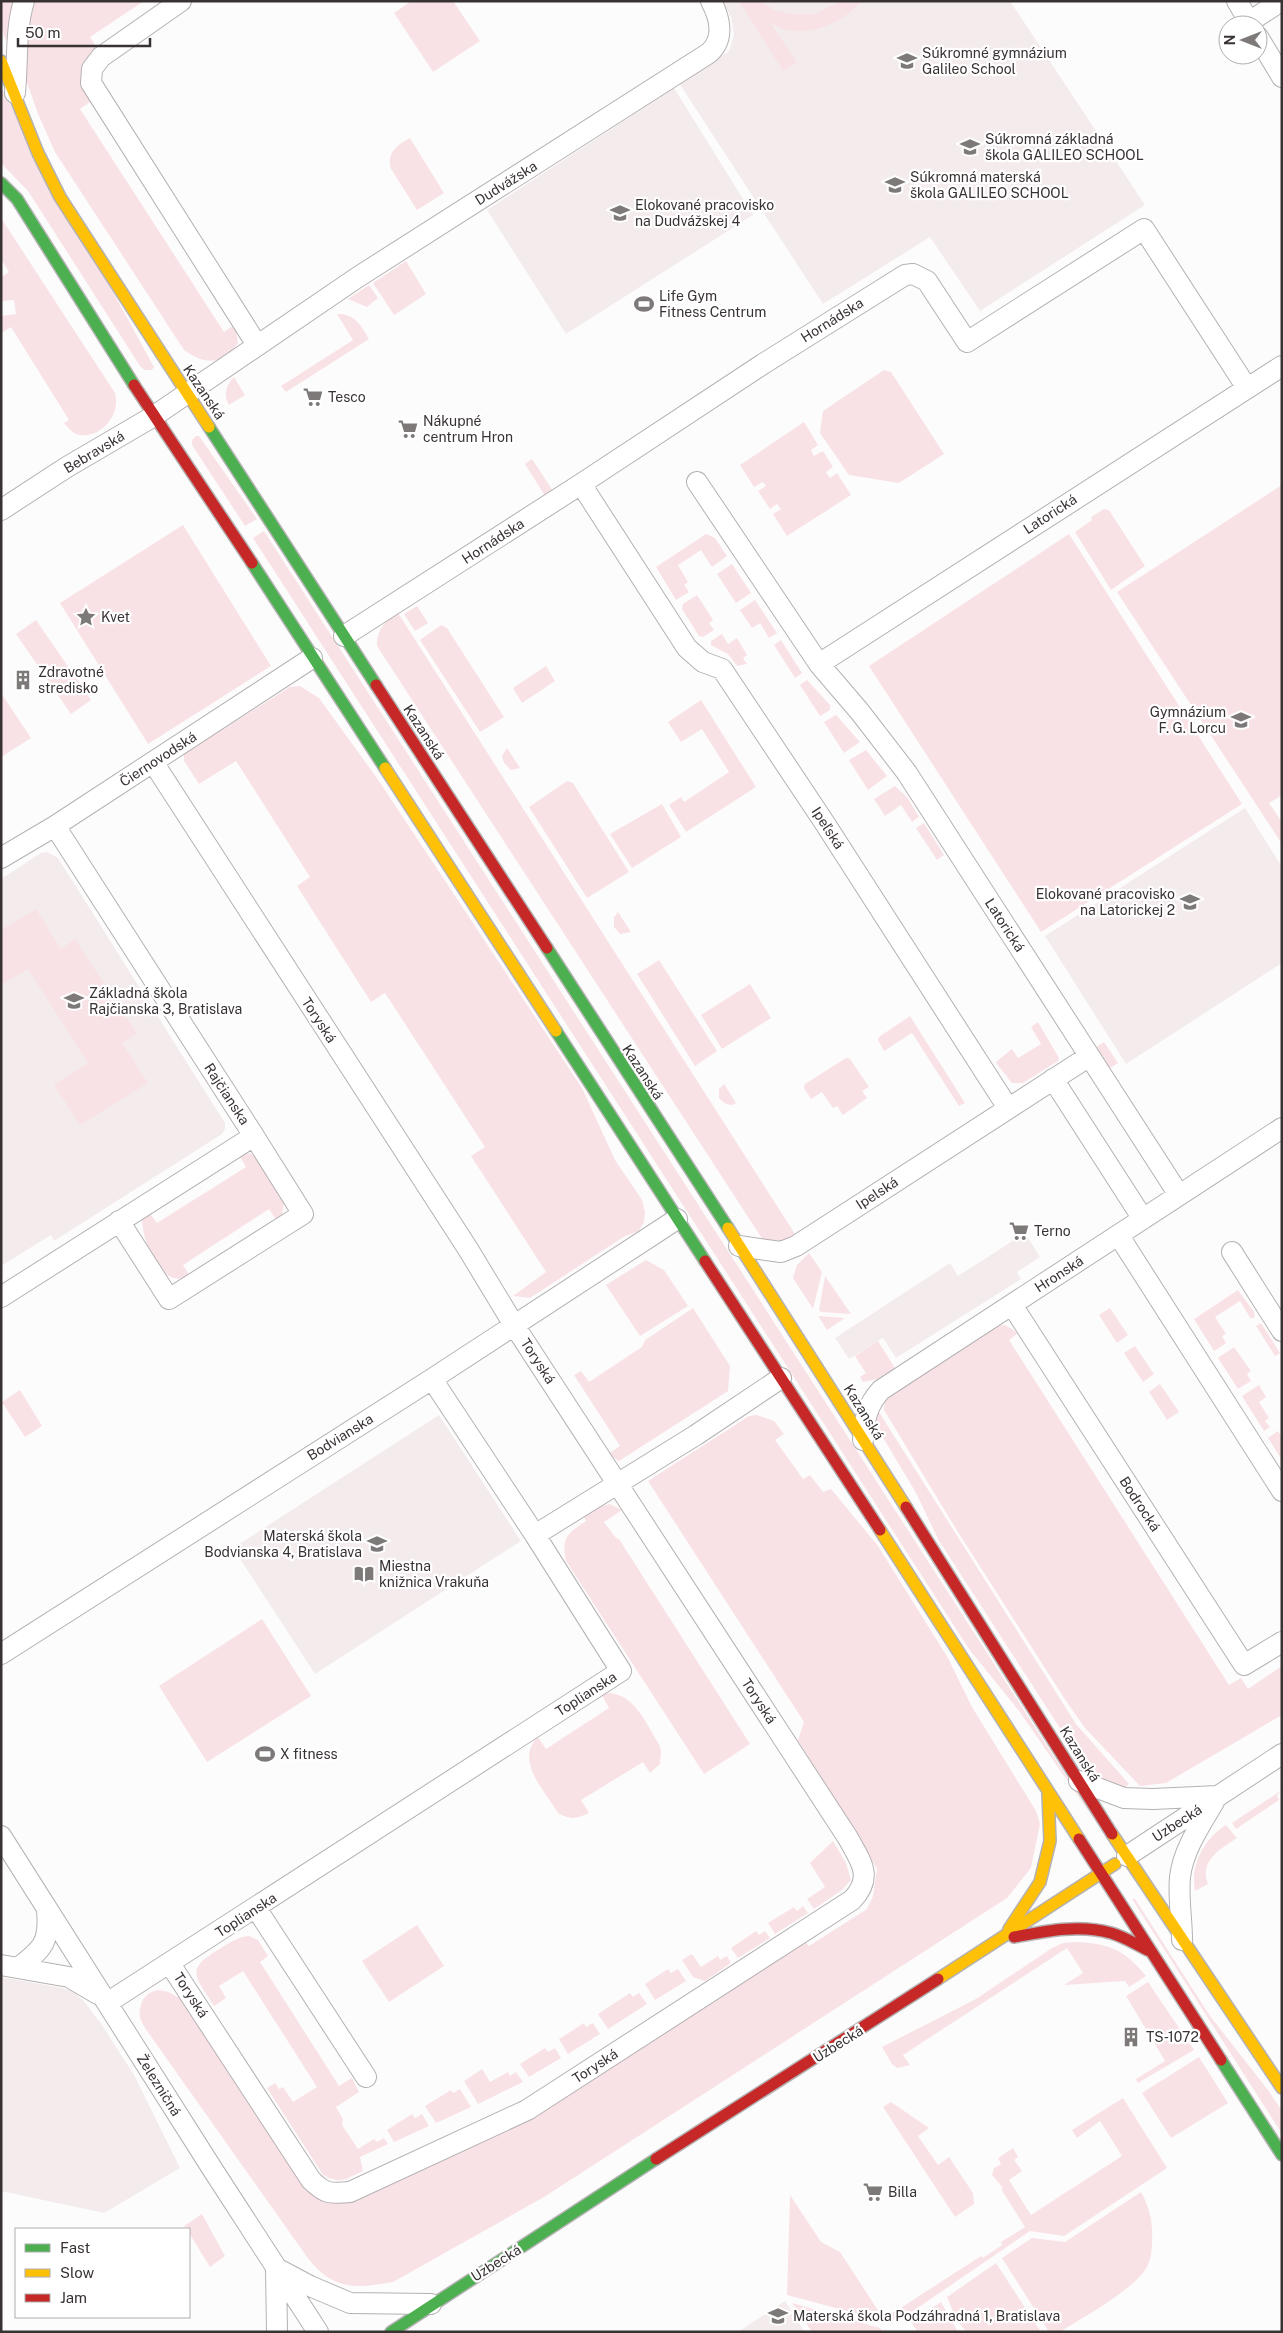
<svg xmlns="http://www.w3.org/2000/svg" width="1283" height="2333" font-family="'Public Sans',sans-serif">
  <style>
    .built { fill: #f4ebec }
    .green { fill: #f9e2e6 }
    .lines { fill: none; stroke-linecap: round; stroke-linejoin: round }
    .street-casing { stroke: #b4b1b2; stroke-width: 22 }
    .fast-casing { stroke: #b4b1b2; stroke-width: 14 }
    .slow-casing { stroke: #b4b1b2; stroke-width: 14 }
    .jam-casing { stroke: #b4b1b2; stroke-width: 14 }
    .street { stroke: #fff; stroke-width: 20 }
    .fast { stroke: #4caf50; stroke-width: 11 }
    .slow { stroke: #ffc107; stroke-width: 11 }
    .jam { stroke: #c62828; stroke-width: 11 }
    .labels { text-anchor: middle; stroke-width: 4.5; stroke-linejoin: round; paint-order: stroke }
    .poi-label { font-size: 14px; fill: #393233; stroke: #fff; text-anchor: start }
    .street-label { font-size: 14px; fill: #393233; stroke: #fff }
  </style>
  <rect width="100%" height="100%" fill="#fdfcfc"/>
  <!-- built -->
  <path class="built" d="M722 1H1010L1145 205 980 311 930 237 823 304 679 83 729 51 734 35 731 17Z
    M674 88 753 215 566 334 487 210Z
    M1245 808 1282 867V963L1126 1064 1045 936Z
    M47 852 58 858 225 1123V1129L222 1134 54 1241 51 1235 1 1266V879L41 853Z
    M1025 1233 1040 1257 1017 1272 1021 1279 896 1358 883 1338 849 1359 835 1338 950 1263 958 1276Z
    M439 1415 521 1541 315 1674 233 1548Z
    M1 1977 62 1988 72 1991 83 2000 102 2025 134 2075 180 2168 104 2213 1 2191Z
    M785 2301 805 2332H738Z"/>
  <!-- green -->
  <path class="green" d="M1 1H16L8 42C0 35 1 13 1 1Z
    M30 1H144L90 37 97 48C77 67 78 77 90 102L80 109 224 332 235 324 238 343C222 366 205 365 184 350L55 152 38 114 25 77Z
    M411 1H453L480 41 433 72 394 13Z
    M739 1H760L774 10 791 14H814L841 1H861C846 21 811 36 786 30 781 28 776 25 771 24L797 62 783 71Z
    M1 87 154 367 152 370H144L140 366 28 191 1 163Z
    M410 138 444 193 417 210 391 169C386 153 397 145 410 138Z
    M1 218 115 393C121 413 103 438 80 435 73 434 68 428 64 423L69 420 11 327 1 333V316L16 314 14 300 1 301V277L9 272 1 259Z
    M406 261 426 294 394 315 373 283Z
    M369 285 378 298 367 307 348 299Z
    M337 314C354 313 361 325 369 339L286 392 281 386 353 340Z
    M884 370 891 372 944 454 899 483 849 475 820 433 823 411Z
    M234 377 245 395 229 405C223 395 226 385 234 377Z
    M804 422 818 445 811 450 814 456 823 451 833 467 826 472 830 478 837 473 851 495 787 536 773 514 781 509 777 504 770 509 758 491 766 486 763 482 754 487 740 465Z
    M196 436H199L257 519 245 526 192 445V440Z
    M532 459 553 491 545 496 525 464Z
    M1282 485V795L1269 803 1282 822V844L1117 592Z
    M1104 509 1109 510 1145 566 1111 590 1075 532 1092 520 1091 517Z
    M183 525 271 666 148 744 60 603Z
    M264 531 1098 1825 1019 1711 969 1649 253 538Z
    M706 534 715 538 727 556 712 567 701 550 678 565 688 582 684 585 689 592 676 600 656 567Z
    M1069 534 1242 804 1041 932 869 666Z
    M732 564 751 593 736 603 717 574Z
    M697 595 713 620 709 623 714 630 703 637 699 636 682 609 683 604Z
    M755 600 777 633 769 638 760 623 752 628 740 610Z
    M417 606 428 623 415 631 404 614Z
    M398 613 795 1234C783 1241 777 1242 763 1240L377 646C377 629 384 622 398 613Z
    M36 620 91 700 71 714 16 634Z
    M441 625 447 628 504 717 480 732 420 640Z
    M722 634 728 644 737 638 747 655 743 658 747 664 737 666 728 654 711 645V641Z
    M781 640 802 673 795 678 774 645Z
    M546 666 555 681 522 703 513 688Z
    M807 680 830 705V710L820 716 800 685Z
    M300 686 319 698 379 781 582 1088 615 1160 642 1200 645 1212 644 1222 639 1231 625 1236 530 1298 513 1296 546 1272 471 1156 485 1147 385 993 371 1002 297 886 310 877 236 761 199 784 184 761V754L290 687Z
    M1 693 31 738 1 757Z
    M701 700 756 787 686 832 669 805 681 797 684 802 729 772 702 729 681 742 668 722Z
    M836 715 860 742 844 753 824 722Z
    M507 748 520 768 511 770 504 763 502 756Z
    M866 750 887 776 868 790 849 760Z
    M567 781 573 783 629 872 587 898 529 807Z
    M895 786 907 797 919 817 912 822 901 805 885 816 874 799Z
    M662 804 681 837 632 868 610 834Z
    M924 823 944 855 937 860 916 828Z
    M36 909 61 949 75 939 137 1034 122 1043 148 1083 80 1125 54 1085 88 1063 28 969 1 985V930Z
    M618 912 631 932 620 934 614 927V917Z
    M659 960 717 1051 695 1066 637 974Z
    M750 984 771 1018 722 1049 701 1015Z
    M910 1016 965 1103 959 1106 912 1033 884 1051 878 1040 879 1037Z
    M1038 1022 1059 1058 1058 1061 1023 1083H1012L996 1063 997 1061 1012 1049 1018 1058 1041 1044 1031 1027Z
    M1104 1042 1118 1063 1107 1070 1093 1049Z
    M846 1058 850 1059 869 1087 862 1091 867 1098 843 1115 837 1106 833 1108 822 1092 811 1099 804 1088 805 1084Z
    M724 1084 736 1103C730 1107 724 1104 719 1098V1089Z
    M249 1153 257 1157 285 1196 282 1215 276 1220 269 1209 183 1265 190 1276C160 1291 142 1241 142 1218L149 1212 157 1223 246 1167 239 1155Z
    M809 1253 822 1272 813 1309 793 1278 797 1265Z
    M646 1260 664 1270 688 1306 640 1336 606 1285Z
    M825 1276 851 1314 821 1312 819 1310Z
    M1238 1290 1254 1312 1255 1317 1251 1319 1240 1301 1215 1317 1226 1334 1222 1336 1226 1343 1214 1351 1194 1319Z
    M693 1308 730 1366 728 1391 619 1461 608 1454 620 1446 574 1375 581 1371 589 1382 642 1347 645 1340Z
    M1110 1308 1128 1335 1117 1343 1099 1315Z
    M818 1316 845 1318 827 1330Z
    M1261 1323 1280 1353 1275 1356 1256 1326Z
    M1005 1325 1018 1333 1009 1340 1229 1685 1241 1678 1248 1689 1282 1666V1715L1166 1783 1140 1786 1085 1728 1066 1701 956 1529 884 1410 885 1398 995 1326Z
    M878 1341 895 1368 878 1379 863 1382 860 1377 866 1373 855 1356Z
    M1135 1346 1154 1374 1143 1382 1124 1353Z
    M1234 1347 1251 1371 1247 1374 1251 1381 1238 1389 1218 1358Z
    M1160 1384 1179 1412 1167 1420 1149 1392Z
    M1259 1385 1266 1397 1259 1402 1269 1418 1265 1421 1270 1427 1264 1431 1242 1396Z
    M20 1390 42 1426 25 1437 2 1402Z
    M879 1412 1076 1724 1129 1784 1123 1790 1100 1781 1083 1764 938 1539 916 1493 878 1429 876 1422Z
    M757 1415 774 1421 784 1434 775 1440 803 1479 810 1475 823 1492 831 1489 878 1546 948 1658 972 1707 1036 1811 1040 1824 1031 1868 1007 1898 544 2197 393 2282C355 2289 332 2290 307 2257L145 2028C142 2023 138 2015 140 2009 143 1989 162 1985 177 1997L181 1995 305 2186C317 2201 333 2205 351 2200L805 1941 809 1946 867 1909 873 1896 877 1869 798 1740 804 1722 648 1481 749 1416Z
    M1278 1431 1282 1437V1460L1268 1438Z
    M610 1504 622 1510 604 1522 616 1538 619 1539 750 1744 704 1774 566 1561C561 1537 567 1534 586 1521L584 1517 599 1507Z
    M262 1619 311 1696 207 1762 159 1686Z
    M608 1693C635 1694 646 1724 659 1744L661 1751 660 1764 650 1773 643 1762 581 1800 589 1813C577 1819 570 1820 558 1813 545 1791 514 1760 538 1737L546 1749 609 1708 602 1695Z
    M1282 1790 1277 1795 1279 1800 1236 1829 1232 1823Z
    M1226 1825 1237 1838C1220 1849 1199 1861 1208 1884L1195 1891C1190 1864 1204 1839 1226 1825Z
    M833 1841 846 1863 851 1880 842 1890 814 1909 807 1899 825 1887 810 1863Z
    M1132 1899H1135L1210 2016 1268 2090 1282 2111V2134Z
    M803 1906 808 1913 775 1934 768 1923 794 1907 797 1911Z
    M417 1925 444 1966 389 2002 362 1961Z
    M756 1931 759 1935 765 1931 770 1938 738 1958 731 1948Z
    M249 1936 258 1940 268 1956 260 1962 339 2086 352 2078 359 2092 336 2107 343 2119 342 2125 358 2149 374 2139 377 2142 384 2138 388 2144 360 2157 363 2171C345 2179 342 2185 323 2175L267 2088 275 2083 279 2089 283 2087 293 2102 317 2087 243 1971 219 1986 226 1998 214 2006C194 1975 185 1969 221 1948 231 1942 237 1937 249 1936Z
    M1074 1942C1108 1943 1124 1949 1146 1976L1129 1987 1125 1981 1064 1985 1083 1973 1067 1948 903 2055 910 2065 897 2068 892 2064 882 2047 976 1999 1052 1948 1063 1943Z
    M692 1954 701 1967 718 1956 720 1960 727 1956 731 1963 705 1981 693 1977 682 1960Z
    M668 1969 671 1973 678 1969 686 1981 655 2000 645 1984Z
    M1148 1982 1194 2050 1138 2083 1136 2079 1165 2061 1126 1996Z
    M630 1993 633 1997 639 1993 647 2004 608 2029 598 2014Z
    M584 2023 586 2027 593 2023 600 2034 568 2054 559 2039Z
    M545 2048 548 2052 555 2048 561 2058 529 2077 520 2064Z
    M1199 2057 1228 2103 1171 2138 1142 2093Z
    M482 2069 490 2082 508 2072 510 2076 516 2072 523 2082 478 2104 464 2081Z
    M460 2089 471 2107 436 2123 425 2106 451 2090 453 2093Z
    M1123 2098 1167 2168 1064 2236 1030 2231 900 2320 889 2319 888 2316 981 2256 983 2258 1002 2245 1001 2242 1025 2227 1001 2189 1003 2188 992 2175 994 2168 1001 2164 998 2158 1013 2148 1018 2157 1014 2160 1022 2171 1009 2180 1031 2215 1122 2156 1100 2121 1077 2138 1072 2130Z
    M891 2102 929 2128 918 2136 938 2165 949 2157 973 2193 974 2204 955 2217 883 2107Z
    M412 2114 415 2118 422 2114 429 2126 394 2142 387 2130Z
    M1141 2192C1150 2208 1153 2223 1152 2241 1152 2250 1151 2259 1147 2267 1134 2290 1083 2317 1060 2332H1049L1002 2258 1032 2238 1065 2242Z
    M790 2195 821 2242 840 2252 885 2321 787 2295Z
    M202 2214 225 2256 210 2267 189 2233V2229L184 2226Z
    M996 2263 1041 2332H967L957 2321 947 2297Z
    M941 2302 958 2332H918L911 2322Z
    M792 2303 880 2328 883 2332H812Z"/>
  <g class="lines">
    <defs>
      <path id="street" d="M181 1 101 57 92 69 91 83 257 345
        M1237 1 1251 25
        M1249 22 1281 1
        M1258 37 1282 77
        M15 93C18 63 15 30 24 1
        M697 482 819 664 860 712 907 773 1179 1195
        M581 484 687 648 703 662 722 669 824 822 1008 1108
        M1 510 67 467 154 416 358 277 709 53C725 39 720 18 711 1
        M344 636 581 484 763 364 905 275 913 274 927 281 967 342 1144 229 1247 388
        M819 664 1282 366
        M153 762 468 1249 514 1325 848 1838C861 1862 874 1877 852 1900L527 2110 350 2192C330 2194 325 2194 311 2180L170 1964
        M1 858 55 826 312 658
        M1053 1079 1143 1219
        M119 1221 169 1299 303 1214 254 1136
        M1119 1236 1282 1491
        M739 1246 781 1252 796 1246 1088 1057
        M1232 1252 1282 1331
        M1 1297 254 1136 55 826
        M1012 1305 1244 1665 1282 1642
        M432 1379 535 1535
        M863 1440C864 1420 867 1405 881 1390L1282 1128
        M1 1654 432 1379 677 1219
        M1079 1781 1124 1798 1153 1799 1218 1796
        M1 1836 213 2170 318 2332
        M1127 1856 1282 1754
        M256 1908 366 2077
        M1182 1940C1182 1919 1178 1898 1180 1877 1183 1850 1201 1824 1214 1802
        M1 1965 69 1977 98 1994
        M18 1968C43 1949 50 1942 47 1910
        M107 2003 621 1671 535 1535 696 1435 781 1378
        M276 2268 277 2332
        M278 2269 310 2286 350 2303 431 2304"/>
      <path id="fast" d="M1 183 17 199 134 385
        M209 427 376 685
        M252 563 385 768
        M547 948 728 1228
        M556 1031 705 1261
        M1221 2060 1282 2155
        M391 2332 656 2159"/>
      <path id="slow" d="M1 61 38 153 60 197 209 427
        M385 768 556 1031
        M728 1228 906 1507
        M880 1530 1079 1839
        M1112 1834 1282 2088
        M1009 1929 1040 1882 1050 1841 1048 1794
        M938 1979 1115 1864"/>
      <path id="jam" d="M134 385 252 563
        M376 685 547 948
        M705 1261 880 1530
        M906 1507 1112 1834
        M1079 1839 1221 2060
        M1014 1937C1046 1931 1079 1924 1111 1933 1125 1937 1137 1945 1150 1951
        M656 2159 938 1979"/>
    </defs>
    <!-- street casing -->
    <use href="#street" class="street-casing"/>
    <!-- fast casing -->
    <use href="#fast" class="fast-casing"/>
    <!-- slow casing -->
    <use href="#slow" class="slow-casing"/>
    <!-- jam casing -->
    <use href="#jam" class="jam-casing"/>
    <!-- street -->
    <use href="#street" class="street"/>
    <!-- fast -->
    <use href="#fast" class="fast"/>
    <!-- slow -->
    <use href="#slow" class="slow"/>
    <!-- jam -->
    <use href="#jam" class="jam"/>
  </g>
  <!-- icons -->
  <defs>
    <symbol id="school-bare" viewBox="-9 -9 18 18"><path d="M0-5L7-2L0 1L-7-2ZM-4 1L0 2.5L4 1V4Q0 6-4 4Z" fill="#7e7979" stroke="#fff" stroke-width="2.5" paint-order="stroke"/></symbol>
    <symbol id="stadium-bare" viewBox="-9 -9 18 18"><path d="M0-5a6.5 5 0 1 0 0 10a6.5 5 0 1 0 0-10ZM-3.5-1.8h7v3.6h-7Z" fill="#7e7979" stroke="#fff" stroke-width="2.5" paint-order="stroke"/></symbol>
    <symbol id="supermarket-bare" viewBox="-9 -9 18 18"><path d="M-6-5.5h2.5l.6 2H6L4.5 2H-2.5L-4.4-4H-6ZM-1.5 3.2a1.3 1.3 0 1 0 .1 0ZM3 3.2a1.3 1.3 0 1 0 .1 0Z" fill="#7e7979" stroke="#fff" stroke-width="2.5" paint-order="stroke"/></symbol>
    <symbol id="sight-bare" viewBox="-9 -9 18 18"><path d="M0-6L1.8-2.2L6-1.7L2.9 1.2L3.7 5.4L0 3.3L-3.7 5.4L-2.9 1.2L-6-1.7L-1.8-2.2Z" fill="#7e7979" stroke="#fff" stroke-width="2.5" paint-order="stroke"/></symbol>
    <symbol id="building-bare" viewBox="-9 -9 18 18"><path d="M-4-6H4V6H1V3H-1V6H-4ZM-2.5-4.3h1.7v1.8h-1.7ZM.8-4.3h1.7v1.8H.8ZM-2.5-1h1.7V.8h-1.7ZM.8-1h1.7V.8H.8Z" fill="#7e7979" stroke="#fff" stroke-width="2.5" paint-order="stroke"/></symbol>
    <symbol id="library-bare" viewBox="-9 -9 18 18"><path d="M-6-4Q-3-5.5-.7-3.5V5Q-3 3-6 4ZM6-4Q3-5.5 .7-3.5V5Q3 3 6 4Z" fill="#7e7979" stroke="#fff" stroke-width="2.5" paint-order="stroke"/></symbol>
  </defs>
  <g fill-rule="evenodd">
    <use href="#school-bare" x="893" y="47" width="28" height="28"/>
    <use href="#school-bare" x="956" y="133" width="28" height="28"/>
    <use href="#school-bare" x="881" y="171" width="28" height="28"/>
    <use href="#school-bare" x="606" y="199" width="28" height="28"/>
    <use href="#stadium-bare" x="630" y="290" width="28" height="28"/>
    <use href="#supermarket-bare" x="299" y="383" width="28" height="28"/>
    <use href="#supermarket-bare" x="394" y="415" width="28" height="28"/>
    <use href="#sight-bare" x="72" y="603" width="28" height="28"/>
    <use href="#building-bare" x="9" y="666" width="28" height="28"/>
    <use href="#school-bare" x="1227" y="706" width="28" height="28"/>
    <use href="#school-bare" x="1176" y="888" width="28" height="28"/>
    <use href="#school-bare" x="60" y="987" width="28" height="28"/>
    <use href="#supermarket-bare" x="1005" y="1217" width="28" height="28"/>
    <use href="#school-bare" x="363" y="1530" width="28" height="28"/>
    <use href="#library-bare" x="350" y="1560" width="28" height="28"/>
    <use href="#stadium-bare" x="251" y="1740" width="28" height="28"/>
    <use href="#building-bare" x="1117" y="2023" width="28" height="28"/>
    <use href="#supermarket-bare" x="859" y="2178" width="28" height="28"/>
    <use href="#school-bare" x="764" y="2302" width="28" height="28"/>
  </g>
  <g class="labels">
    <!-- poi labels -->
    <g class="poi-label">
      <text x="922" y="58">Súkromné gymnázium<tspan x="922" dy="16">Galileo School</tspan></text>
      <text x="985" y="144">Súkromná základná<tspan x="985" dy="16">škola GALILEO SCHOOL</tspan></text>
      <text x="910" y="182">Súkromná materská<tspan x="910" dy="16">škola GALILEO SCHOOL</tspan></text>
      <text x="635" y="210">Elokované pracovisko<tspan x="635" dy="16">na Dudvážskej 4</tspan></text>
      <text x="659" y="301">Life Gym<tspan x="659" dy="16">Fitness Centrum</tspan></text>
      <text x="328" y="402">Tesco</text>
      <text x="423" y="426">Nákupné<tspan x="423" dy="16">centrum Hron</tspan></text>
      <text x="101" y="622">Kvet</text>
      <text x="38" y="677">Zdravotné<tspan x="38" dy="16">stredisko</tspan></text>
      <text x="1226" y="717" text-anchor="end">Gymnázium<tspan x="1226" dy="16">F. G. Lorcu</tspan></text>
      <text x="1175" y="899" text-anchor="end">Elokované pracovisko<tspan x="1175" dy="16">na Latorickej 2</tspan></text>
      <text x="89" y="998">Základná škola<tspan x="89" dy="16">Rajčianska 3, Bratislava</tspan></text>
      <text x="1034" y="1236">Terno</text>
      <text x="362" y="1541" text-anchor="end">Materská škola<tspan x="362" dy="16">Bodvianska 4, Bratislava</tspan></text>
      <text x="379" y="1571">Miestna<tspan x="379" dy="16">knižnica Vrakuňa</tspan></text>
      <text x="280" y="1759">X fitness</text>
      <text x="1146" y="2042">TS-1072</text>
      <text x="888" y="2197">Billa</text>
      <text x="793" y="2321">Materská škola Podzáhradná 1, Bratislava</text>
    </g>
    <!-- street labels -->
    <g class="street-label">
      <text transform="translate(506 183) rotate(-32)" y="5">Dudvážska</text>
      <text transform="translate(832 320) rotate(-32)" y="5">Hornádska</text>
      <text transform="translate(204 392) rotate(56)" y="5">Kazanská</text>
      <text transform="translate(94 452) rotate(-31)" y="5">Bebravská</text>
      <text transform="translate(1050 514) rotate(-33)" y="5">Latorická</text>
      <text transform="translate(493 541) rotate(-33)" y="5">Hornádska</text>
      <text transform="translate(424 732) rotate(57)" y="5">Kazanská</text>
      <text transform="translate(158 759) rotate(-33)" y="5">Čiernovodská</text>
      <text transform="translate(828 828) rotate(57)" y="5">Ipeľská</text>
      <text transform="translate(1005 925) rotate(57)" y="5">Latorická</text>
      <text transform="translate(319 1020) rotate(57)" y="5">Toryská</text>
      <text transform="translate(643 1072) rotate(57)" y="5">Kazanská</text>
      <text transform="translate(227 1094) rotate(57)" y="5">Rajčianska</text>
      <text transform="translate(877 1193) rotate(-33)" y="5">Ipelská</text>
      <text transform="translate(1059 1274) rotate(-33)" y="5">Hronská</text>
      <text transform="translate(538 1361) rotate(57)" y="5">Toryská</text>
      <text transform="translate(864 1412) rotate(58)" y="5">Kazanská</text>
      <text transform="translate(340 1437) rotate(-32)" y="5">Bodvianska</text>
      <text transform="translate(1140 1504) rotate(57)" y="5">Bodrocká</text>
      <text transform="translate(586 1694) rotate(-33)" y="5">Toplianska</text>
      <text transform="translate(759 1701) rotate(57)" y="5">Toryská</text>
      <text transform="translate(1080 1754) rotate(58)" y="5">Kazanská</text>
      <text transform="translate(1177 1823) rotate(-33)" y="5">Uzbecká</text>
      <text transform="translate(246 1915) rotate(-33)" y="5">Toplianska</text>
      <text transform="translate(191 1995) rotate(57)" y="5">Toryská</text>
      <text transform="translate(838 2044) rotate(-32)" y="5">Uzbecká</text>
      <text transform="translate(595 2066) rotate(-33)" y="5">Toryská</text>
      <text transform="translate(159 2085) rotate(58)" y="5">Železničná</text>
      <text transform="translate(496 2263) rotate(-32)" y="5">Uzbecká</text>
    </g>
  </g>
  <!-- border -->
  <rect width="1283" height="2333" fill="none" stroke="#393233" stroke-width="5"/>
  <!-- legend -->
  <rect x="15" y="2228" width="175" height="90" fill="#ffffff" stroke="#b0adad"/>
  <rect x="25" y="2244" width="25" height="8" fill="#4caf50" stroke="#b0adad"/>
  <text x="60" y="2253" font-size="15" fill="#393233">Fast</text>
  <rect x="25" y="2269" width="25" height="8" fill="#ffc107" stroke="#b0adad"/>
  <text x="60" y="2278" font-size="15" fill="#393233">Slow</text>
  <rect x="25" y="2294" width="25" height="8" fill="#c62828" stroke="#b0adad"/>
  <text x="60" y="2303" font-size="15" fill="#393233">Jam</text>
  <!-- north arrow -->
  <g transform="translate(1243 40) rotate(270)"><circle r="24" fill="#ffffff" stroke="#b0adad"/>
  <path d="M0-4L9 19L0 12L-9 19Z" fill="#7e7979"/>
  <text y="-8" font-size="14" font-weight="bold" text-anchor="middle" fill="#393233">N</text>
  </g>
  <!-- scale -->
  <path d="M18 38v8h132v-8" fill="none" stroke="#393233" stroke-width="2.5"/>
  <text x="25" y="38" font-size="15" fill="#393233" stroke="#ffffff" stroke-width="4" paint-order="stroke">50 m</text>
</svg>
